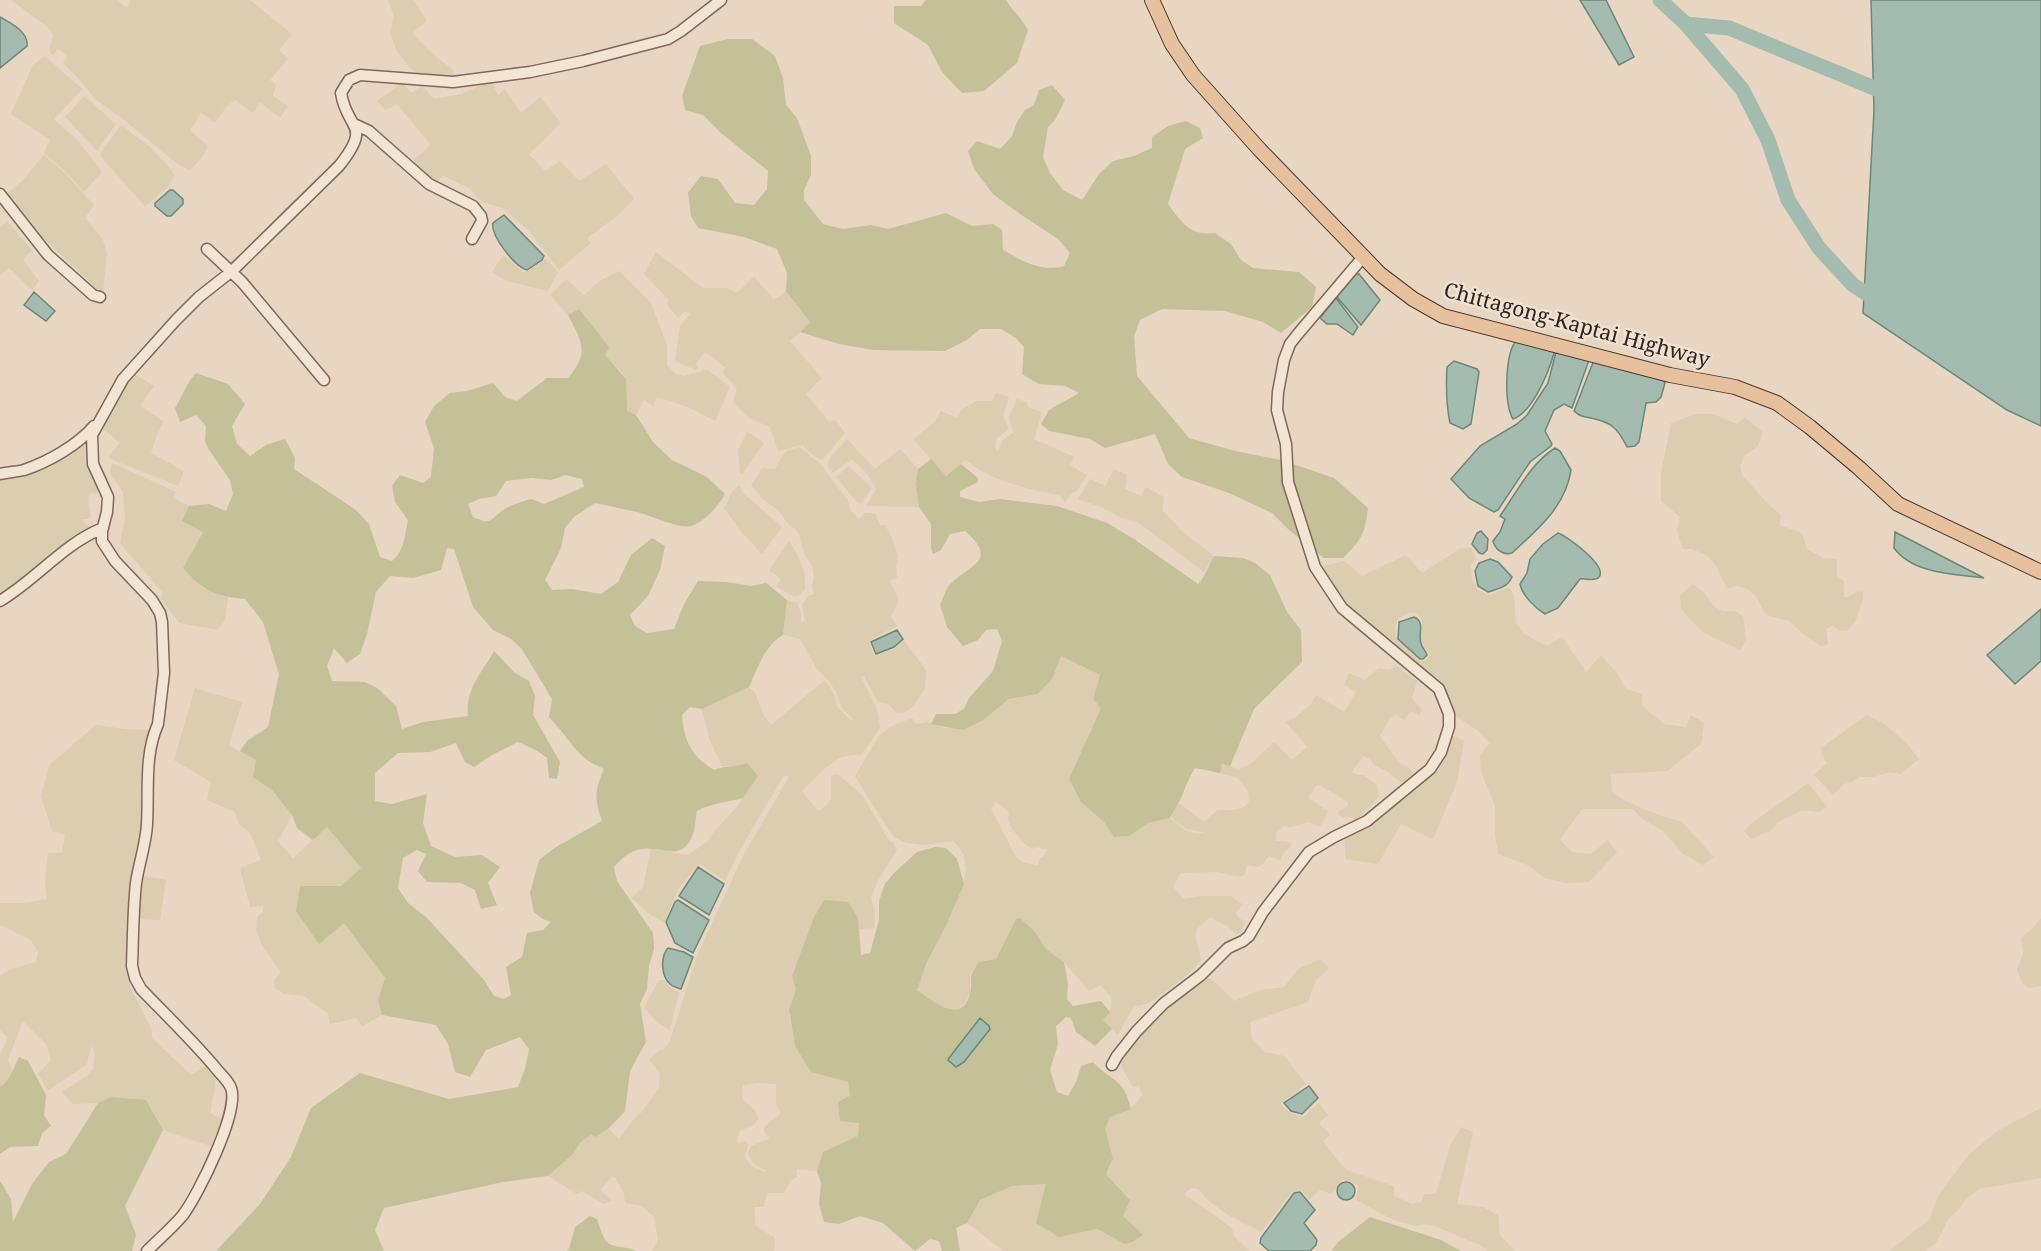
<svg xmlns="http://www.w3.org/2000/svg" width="2041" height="1251" font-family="'Noto Serif',serif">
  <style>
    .farmland { fill: #dcccb0; fill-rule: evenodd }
    .green { fill: #c4c098; fill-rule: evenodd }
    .water { fill: #a4bbaf; stroke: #6c887b; stroke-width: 1.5 }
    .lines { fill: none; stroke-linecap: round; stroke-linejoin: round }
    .river { stroke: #a4bbaf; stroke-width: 15 }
    .minor-casing { stroke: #80675b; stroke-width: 13 }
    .major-casing { stroke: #4e372f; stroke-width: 16 }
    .minor { stroke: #f4e4d4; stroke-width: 10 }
    .major { stroke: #e7c19d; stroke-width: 14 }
    .labels { text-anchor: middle; stroke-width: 5; stroke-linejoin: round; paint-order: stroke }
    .street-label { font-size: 21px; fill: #31231e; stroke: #f0e1d1 }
  </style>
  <rect width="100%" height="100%" fill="#e8d5c2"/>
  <!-- farmland -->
  <path class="farmland" d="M11 0H117L127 8 131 0H250L292 34 279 50 288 59 270 80 276 85 273 96 288 106 280 118 260 102 253 113 235 100 226 107 215 123 201 113 190 130 208 146 203 156 190 170 179 165 123 119 95 99 81 81 63 63 68 55 58 49 53 55 49 51 53 35 50 29Z
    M388 0H413L427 21 412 33 435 56 453 70 454 79 421 76 409 67 397 51 390 33 394 16Z
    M45 56 82 89 54 119 78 141 102 172 84 192 65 171 44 153 50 140 11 114 33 65Z
    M491 81 498 95 505 89 521 113 540 97 561 123 529 154 545 171 560 161 579 181 606 164 634 199 617 216 587 238 591 243 559 270 530 232 503 208 486 203 476 197 471 189 442 175 436 185 410 163 431 145 397 104 385 110 377 101 402 83 411 93 422 86 434 99 462 94Z
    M84 96 116 124 97 151 65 117Z
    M121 125 150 147 170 168 174 175 168 187 145 206 101 157V153Z
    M44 155 65 173 94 205 85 218 102 238 107 253 103 291 94 292 89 289 88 280 41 236 6 195 24 179Z
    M7 221 32 250 23 260 39 281 32 290 9 268 0 275V228Z
    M656 252 703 288H727L737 293 754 276 774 300 786 291 811 323 790 341 822 378 806 394 829 422 835 420 845 433 822 460 814 456 802 445 778 451 770 427 750 419 733 402 737 389 723 373 725 367 705 352 696 364 698 367 696 370 675 361 680 326 690 314 685 311 678 318 667 304 668 299 644 274Z
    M503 255 524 273 546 259 558 272 548 291 506 281 492 272Z
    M619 271 651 303 667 345V365L675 373 684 376 707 370 730 387 715 421 688 407 657 397 653 406 644 400 636 415 626 411V379L622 372 604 355 578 309 568 315 550 295 566 279 584 295 601 280Z
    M134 374 154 386 140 406 164 422 158 432 151 453 184 471 178 486 108 458 120 443 99 425 120 390Z
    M996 393 1009 397 1003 416 1009 429 996 439 995 448 998 452 1002 441 1013 433 1009 417 1017 399 1027 402 1028 407 1042 412 1034 439 1074 457 1070 465 1087 475 1077 491 1072 493 1065 502 1059 495 1029 489 998 479 978 469 966 460 946 476 913 439 934 423 941 411 957 418 962 409 977 401H992Z
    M1696 414H1713L1737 424 1745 417 1763 432 1758 446 1744 456 1740 466 1742 475 1769 505 1781 515 1779 525 1802 533 1807 549 1823 558 1837 559V577L1844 581V597H1848L1856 592 1863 591V599L1855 622 1847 631 1839 630 1832 626 1826 629 1828 644 1821 646 1802 633 1789 621 1766 615 1756 596 1746 588 1736 586 1727 589 1716 566 1708 556 1692 549H1683L1677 531 1680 517 1661 501V473L1671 423Z
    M747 431 764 443 742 474 740 472 738 451Z
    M87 439V449L92 475 99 489 96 493 89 494 88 502 91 515 88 519H82L85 524 91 527 64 544 0 596V478Z
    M847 439 875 469 900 449 918 469 916 484 919 507 866 506 876 489 868 475 852 459 833 473 827 465 832 455Z
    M800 447 821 465 848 501 850 510 859 519 865 513H875L880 525H885L891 536 898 556 896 566 897 578 890 581 899 600 891 617 897 626 868 641 875 656 895 648 904 640 926 670 925 688 913 707 905 712 897 713 888 704 878 702 864 676 861 677 877 709 880 727 862 754 841 757 824 769 802 791 818 811 827 805 831 798V777L834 774 839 775 862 795 888 839 893 842 897 850 877 882 871 898 875 914 874 928 859 929 858 918 824 900 814 917 792 976 796 989 789 1016 795 1046 811 1072 848 1082 851 1097 840 1121 859 1122 858 1136 823 1152 817 1171 797 1169V1177L791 1180 784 1193H767L764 1207H754L756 1226 775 1238 774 1251H652L658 1240 654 1217 642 1206 625 1203 624 1194 615 1177 610 1178 601 1190 612 1201 604 1204 582 1191 577 1194 548 1176 573 1154 580 1143 592 1133 595 1137 608 1129 619 1138 639 1113H641L659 1088 660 1074 649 1059 662 1049H664L670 1041 697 956 744 854 789 777 784 775 740 850 725 881 699 863 679 888 664 923 648 913 632 898 643 887 651 849 688 855 708 841 715 830 736 808 758 776 737 767 722 766 709 738 702 709 749 687 755 693 764 716 771 725 825 680 834 694 837 707 851 720H854L842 708 836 692 829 681 817 669 800 639 783 635 787 600 797 603 801 612V623L805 621 802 604 808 596 814 594 812 587 814 577 812 566 804 553 800 536 795 529 789 525 779 511 763 499 751 485 762 468 775 469 782 456 787 451ZM759 1083 776 1084V1104L780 1112V1114L764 1127 765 1134 770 1138 751 1146 748 1154 752 1161 757 1166 765 1170V1172L753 1167 745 1158 748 1145 746 1140 740 1143 737 1142 740 1131 755 1124 758 1118 755 1110 743 1100 742 1085Z
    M112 463 176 492 174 498 189 506 182 521 203 531 191 553 201 587 228 598 225 620 218 630 179 623 161 598 163 593 120 543 125 519 123 492 110 473Z
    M849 466 872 488 861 504 856 501 836 477Z
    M1114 469 1127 475 1125 489 1141 496 1146 487 1164 497 1162 510 1184 533 1214 556 1204 572 1139 523 1119 517 1103 508 1078 499 1090 479 1105 486Z
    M739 485 743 493 782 527 762 554 739 529 724 508 732 492Z
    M789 541 797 554 805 574V589L800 595 794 597 776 586 781 579 769 570Z
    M1461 548H1471L1476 558 1471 565 1472 578 1478 590 1490 595 1509 587 1514 595 1516 623 1524 634 1547 646 1562 637 1586 672 1601 655 1616 672 1626 689 1642 694V706L1664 724 1686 727 1691 715 1704 723 1701 744 1667 771 1611 774 1612 791 1622 799 1641 808 1659 815 1682 822 1714 857 1703 865 1683 854 1663 831 1641 818 1633 809H1582L1560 840 1572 852 1591 854 1608 840 1617 852 1589 882 1566 883 1545 878 1528 865 1498 854 1495 833V806L1481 772 1480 756 1490 743 1477 730 1457 717 1447 691 1348 609 1326 577 1324 566 1344 561 1362 576 1406 555 1422 573ZM1408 613H1417L1422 619 1421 636 1423 645 1430 655 1425 661H1420L1396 637 1395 626 1399 618Z
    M1693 584 1702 591 1715 607 1723 611H1734L1743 616 1746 640 1740 650 1704 633 1687 616 1681 608 1680 595Z
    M1061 656 1100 675 1093 699 1101 708 1069 779 1081 802 1104 822 1114 837 1129 836 1148 823 1170 818 1186 831 1198 834 1204 832 1187 829 1176 822 1171 816 1175 806 1179 803 1204 822 1218 810H1233L1245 807 1249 802 1248 791 1238 778 1220 773 1222 764 1238 769 1249 765 1274 742 1292 760 1307 747 1286 722 1296 717 1311 704 1316 695 1344 712 1356 692 1344 685 1349 673 1365 680 1379 668 1389 670 1397 666 1417 681 1412 698 1422 710 1419 715 1411 711 1404 720 1397 715 1390 717 1380 736 1399 763 1408 767 1414 773 1402 783 1388 772 1374 765 1371 760 1363 756 1352 772 1357 775H1363L1377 785 1379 796 1358 819 1343 817 1338 814 1339 811 1348 806 1347 801 1319 785 1316 786 1308 798 1328 811 1320 827 1308 822 1291 827 1283 826 1276 833V841H1284L1291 843V846L1284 852 1280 861 1269 856 1263 864 1258 867 1247 865 1244 875 1240 877 1217 872 1181 873 1173 887 1183 898 1186 899 1200 896H1230L1242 904 1235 914 1245 923 1239 934H1236L1227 926 1210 917 1198 928 1195 934 1201 960 1186 976 1149 1003 1139 1006 1134 1005 1118 1035 1103 1020 1110 1012 1112 998 1100 985 1089 991 1064 962 1046 949 1035 932 1016 919 996 959 979 962 970 974V993L965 1003 957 1009H948L936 1004 917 990 927 962 945 928 964 884 966 869 964 856 959 847 953 841 924 845 907 843 894 837 888 829 855 776 879 736 890 727 912 718 916 724 927 722 945 728 983 720 1009 699 1038 694 1052 679ZM996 802 1009 812 1008 819 1012 829 1025 844 1032 849 1037 847 1047 850 1044 856 1040 858 1038 866 1022 862 1016 857 991 809Z
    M195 688 242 702 229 745 256 760 253 777 272 790 292 815 278 841 293 858 327 827 361 868 341 886H324L319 944 344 923 385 978 378 1000 382 1015 362 1026 356 1018 330 1024 328 1014 304 996 284 994 275 988 274 980 281 972 262 945 256 930 257 917 263 912V906L250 907 240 868 261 860 250 833 238 823 235 812 207 800 211 782 174 760Z
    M1867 715 1885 724 1907 744 1919 759 1901 774 1890 772 1873 777H1859L1852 782 1844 784 1833 795 1814 775 1827 763 1821 753V748Z
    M96 725 124 729 151 730 141 789V834L128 961 130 987 152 1030V1038L191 1075 207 1065 215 1076V1088L210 1113 222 1119 211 1146 163 1130 146 1100 112 1097 98 1103 73 1104 62 1092 87 1076 93 1069 95 1055 93 1046 90 1050 87 1064 48 1090 38 1074 51 1060 47 1045 23 1021 8 1060 13 1072 5 1084 0 1087V1055L8 1038 0 1030V975L11 969 36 962 38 952 31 940 0 925V903H25L47 899 45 881 48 853H62L65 835 52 831 41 796 49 765Z
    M1451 735 1464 741 1457 782 1433 839 1401 824 1378 864 1346 859 1344 836 1399 801Z
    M1808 783 1827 807 1819 812 1803 810 1778 822 1770 831 1751 839 1744 831 1752 823Z
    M140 875 166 880 160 920 136 919Z
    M2041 918V986L2028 988 2023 984 2017 970 2023 954 2021 938 2031 930Z
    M1320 959 1329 968 1316 980 1308 1002 1250 1022 1252 1039 1265 1052 1284 1056 1306 1084 1280 1104 1289 1112 1303 1117 1319 1103 1328 1115 1319 1123 1330 1135 1323 1141 1339 1162 1347 1170 1394 1186V1196L1412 1204 1421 1202 1425 1194H1436L1450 1146 1461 1127 1473 1132 1457 1204 1483 1207 1498 1215 1500 1235 1515 1251H1488L1482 1246 1434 1226 1426 1224 1417 1226 1394 1220 1356 1200 1359 1186 1343 1179 1331 1194 1320 1190 1309 1200 1302 1191 1292 1192 1261 1232 1228 1215 1209 1201 1198 1189 1191 1188 1184 1194 1232 1228 1234 1236 1249 1251H1004L967 1223 980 1200 1012 1186 1046 1184 1059 1237 1097 1229 1125 1244 1142 1235 1123 1216 1130 1199 1106 1174 1113 1158 1105 1129 1110 1117 1131 1109 1142 1095 1139 1085 1133 1087 1123 1070 1120 1058 1177 998 1205 976 1217 984 1234 1001 1260 990 1284 987 1298 969Z
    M659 980H664L670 987 679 992 670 1030 658 1023 645 1009 646 1004Z
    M2041 1108V1178L1979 1189 1964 1201 1960 1208 1949 1218 1936 1243 1925 1251H1889L1930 1219 1938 1196 1969 1154 1999 1130Z"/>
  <!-- green -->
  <path class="green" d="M926 0H1006C1012 11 1022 18 1028 30L1017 63 984 91 962 93 942 72 928 45 894 23V6H921Z
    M728 39H752L775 56 783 78 786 105 797 118 811 156V175L804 190V200L823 224 843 229 871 225 888 229 946 213 972 226 993 224 1002 230 1003 250C1021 260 1042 273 1064 266L1070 253 1058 239 1020 214 993 194 974 169 968 151 977 141 1000 149 1012 136 1017 122 1025 110 1034 105 1039 90 1052 85 1065 100 1055 120 1048 127 1043 157 1050 173 1063 190 1082 200 1099 174 1113 161 1134 156 1152 148V137L1168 126 1186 121 1200 128 1203 138 1185 149 1168 204C1182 223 1190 236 1215 233L1231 244 1241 260 1253 268 1299 272 1316 287 1312 307 1281 333 1263 322 1225 311 1162 309 1140 320 1134 336 1137 376 1189 438 1235 451 1281 460 1334 478 1368 508C1365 534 1361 540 1343 558H1324L1288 529 1272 513 1229 493 1182 477 1168 464 1155 434 1105 448 1090 439 1049 431 1041 424 1049 410 1079 393 1065 386 1039 384 1022 374 1024 347 1016 338 1001 329H980L967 340 945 351 873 350 839 344 800 332 810 322 786 291 787 273 777 249 744 237 698 228 691 216 688 193 701 176 718 179 735 203 754 205 767 189 768 171 721 133 703 115 685 110 682 96 700 46Z
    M579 309 609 347 605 355 626 379 627 411 636 415 653 442 672 460 707 477 725 494C719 505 705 522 691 526 678 529 650 515 637 512 623 509 609 506 595 503L574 517 565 528 561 548 545 580 552 590 572 589 601 594 618 582 631 555 652 538 665 546 660 570 648 596 630 615 635 626 647 633 674 629 684 604 698 581 727 582 751 586 766 583 787 600 783 635C765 645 757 669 749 687L702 709 690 707 682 715C684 741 691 756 714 770 725 765 736 768 747 763L758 776 743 798C728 802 711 803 697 811 695 818 696 827 693 834 682 864 662 845 641 849 629 851 622 858 614 867L617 881 653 933 654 949 649 966 647 989 640 1004 646 1042 630 1071 625 1111 608 1129 595 1137 591 1134 580 1143 573 1154 548 1176 503 1182 384 1208 375 1230 384 1251H216L260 1204 291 1157 311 1108 360 1073 449 1099 518 1087 525 1069 529 1049 520 1037 486 1050 470 1077 455 1072 448 1044 436 1025 382 1015 378 1000 385 978 344 923 319 944 296 911 300 886H341L361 868 327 827 313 840 297 828 292 815 272 790 253 777 256 760 240 751 247 741 268 727 279 674 263 622 245 599C214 596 204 591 183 568L203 532 182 521 189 506 209 504 226 511 233 494 230 480 209 450 205 441 206 426 196 415 180 422 175 408C183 396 186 383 196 373L228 384 245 404 232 426 237 444 250 456 266 445 285 439 295 458 294 469 356 510 369 524 380 557 392 561C404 551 405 535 408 520L395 502 392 486 400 475 423 483 431 477 434 448 425 422 434 406 450 393 467 391 493 383 505 397 517 401 547 378H568C590 352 582 342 568 315ZM566 475 582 479 584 487 544 504 531 499C522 502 510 505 503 510 488 521 492 525 473 517L468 504 479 499 496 496 506 481 532 478 551 480ZM447 548 454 549 473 607 493 630 511 639 522 649 552 699 549 717C563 731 572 748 587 760 592 764 599 766 604 769 595 789 594 800 602 821L556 847 539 860 530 893 534 912 543 919 551 922 543 930 527 933 522 957 506 967 511 995 504 999 494 996 484 980 426 917 408 903 398 888 403 858 417 850 426 854 418 871 427 882 461 883 475 890 481 909 497 905 488 883 500 867 482 855 455 857 431 846 423 823 427 794 392 804 375 801V773L398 753 430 752 456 743 465 762 474 767 492 755 518 742 536 750 547 758 549 778 557 779 560 762 533 715 535 696 529 681 515 673 494 651C482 673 465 689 468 716L423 722 402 729 396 706 377 688 365 682 332 681 327 666 334 648 347 663 360 654 367 634 376 592 390 576 413 578 441 570Z
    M931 459 946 476 961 464 978 478V482L960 491V497L979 502 1000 499 1057 506 1107 523 1134 539 1198 584C1205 577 1209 565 1214 556L1243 558 1255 563 1270 575 1287 612 1301 630 1302 662 1254 709 1230 766 1222 764 1220 773 1195 768C1188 779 1185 789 1180 800 1177 806 1173 811 1170 818L1148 823 1129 836 1114 837 1104 822 1081 802 1069 779 1101 708 1093 699 1100 675 1061 656 1052 679 1038 694 1009 699 983 720 963 730 931 724 936 714H955L964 709 969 698 993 671 1002 641 997 629 986 630 978 640 963 646 947 627 940 605C942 600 945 592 948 587 965 565 1002 563 965 531L950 534 941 550 933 554 931 548V524L919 507 916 484 918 469Z
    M935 847 946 848 957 859 964 884 945 928 927 962 917 990C932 1001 963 1026 970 993 974 976 966 980 979 962L996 959 1016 919 1020 918 1035 932 1046 949 1064 962 1068 984 1067 999 1073 1006 1101 1001 1110 1012 1103 1020 1112 1029 1095 1046 1076 1032 1071 1018 1066 1017 1056 1026 1058 1044 1050 1070 1057 1092 1068 1096 1077 1080 1081 1066 1093 1062C1113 1083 1124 1078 1131 1109L1110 1117 1105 1129 1113 1158 1106 1174 1130 1200 1123 1216 1143 1235 1132 1242 1125 1244 1097 1229 1059 1237 1036 1223 1046 1184 1012 1186 980 1200 967 1223 956 1228 960 1251H942L939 1241 930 1239 915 1251 883 1223 860 1216 839 1224 824 1222 819 1204 821 1183 817 1171 823 1152 858 1136 859 1123 840 1121 838 1102 850 1096 848 1082 811 1072 795 1046 789 1010 796 989 792 976 814 917 824 900 848 902 858 918 861 955 870 953 879 920V901L885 884 894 873 917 852Z
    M19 1057 28 1061 46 1095 44 1115 51 1126 42 1133 38 1146 10 1147 0 1154V1087C11 1081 13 1068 19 1057Z
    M112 1097 146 1100 163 1130 125 1206 136 1235 132 1251H0V1181L11 1199 13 1222 32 1184 49 1162 66 1154 98 1103Z
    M590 1216 597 1219C601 1229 603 1245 616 1246 624 1248 627 1247 635 1251H566L569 1249 575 1227Z
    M1370 1217 1441 1240 1461 1251H1331L1338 1242Z"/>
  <!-- water -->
  <path class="water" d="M1580 0H1606L1634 57 1619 65Z
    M1871 0H2041V426L2007 410 1863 313 1874 110Z
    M0 17C11 23 29 32 27 46L0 68Z
    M170 190H173L183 199V204L171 216H167L155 206V203Z
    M504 215 544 256 542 260 527 270C515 267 490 235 493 223Z
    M1356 274H1359L1380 300 1361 325 1337 297Z
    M34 292 55 311 46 321 24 305Z
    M1336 298 1358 327 1353 335 1337 324H1327L1320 318Z
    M1519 341 1553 349 1554 353C1549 371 1533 412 1513 419 1504 404 1505 357 1515 342Z
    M1556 352 1589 360 1572 408 1564 404 1554 410 1545 431 1552 444 1551 446 1530 462 1498 510 1494 512 1469 498 1451 479 1480 446 1517 424 1527 415 1548 383Z
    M1594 360 1661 377 1665 383 1661 397 1656 402 1646 403 1639 442 1635 446 1627 447C1618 429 1612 422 1591 418 1584 417 1579 416 1574 411Z
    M1454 361 1477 369 1479 372 1471 424 1463 429 1450 423C1446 404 1446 385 1447 367Z
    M1555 448 1560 451 1571 470C1566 506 1538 529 1512 553 1503 556 1495 549 1493 541L1500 532 1505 519 1500 516C1517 492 1530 464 1555 448Z
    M1481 531 1488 539 1487 550 1483 554 1479 553 1472 544 1477 533Z
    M1895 532 1984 578C1954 574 1913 574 1894 548Z
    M1558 533C1567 536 1608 566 1599 577 1595 582 1585 578 1580 579L1558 608 1545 614C1535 608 1522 595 1520 584L1527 573 1530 559 1543 544Z
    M1490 559 1498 562 1512 577C1507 588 1499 588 1488 592L1478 586 1475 571 1479 563Z
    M2041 609V661L2015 684 1987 655Z
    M1414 617C1427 623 1416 635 1422 646 1423 649 1426 651 1427 655L1423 659H1420L1398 639 1399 622Z
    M897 630 903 639 894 647 876 654 871 642Z
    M698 867 724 884 709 915 679 896Z
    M678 900 709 920 693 953 675 943 666 922 675 902Z
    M668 948 684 952 693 957 681 989C678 988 674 987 671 985 661 977 660 957 668 948Z
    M980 1018 989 1026 990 1029 964 1062 956 1067 948 1060 949 1058Z
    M1309 1086 1318 1098 1302 1114 1291 1111 1284 1103Z
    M1337 1191a9 9 0 1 1 18 0a9 9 0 1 1-18 0Z
    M1300 1192 1315 1210 1304 1223 1317 1240 1316 1245 1310 1251H1269L1260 1243 1261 1238 1294 1193Z"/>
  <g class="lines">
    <!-- river -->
    <path class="river" d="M1660 0 1686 24 1742 89 1768 140 1788 200 1819 248 1853 285 1880 302
      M1686 24 1729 28 1891 95"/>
    <defs>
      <path id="minor" d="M356 125 369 131 429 184 473 206 481 216 482 221 472 239
        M0 194 48 255 93 295 100 297
        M207 249 242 282 324 380
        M0 474C8 472 16 472 24 470 48 462 78 445 94 426
        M0 601C37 579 63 544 103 528
        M1112 1065 1117 1056 1136 1032 1163 1004 1201 975 1228 948 1243 941 1249 936 1263 912 1309 852 1334 837 1367 821 1430 769 1441 752 1449 727V714L1439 689 1342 608 1315 567 1288 482 1286 444 1277 410 1278 392 1284 360 1290 344 1297 335 1363 257
        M147 1251C159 1239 172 1228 183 1215 198 1195 240 1111 231 1088 228 1080 219 1073 214 1066 191 1039 166 1015 141 989L135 978 132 966C133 938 133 911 136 883 139 863 146 844 147 824 149 792 144 755 158 724L164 673 162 622 160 613 152 600 115 561 102 541V531L107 512 108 497 93 464 92 435 123 379 176 320 199 297 232 271 339 166C373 123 347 131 341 93L349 80 360 75 453 82 530 72 583 61 668 39 681 31 721 0"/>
      <path id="major" d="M1152 0 1172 44 1193 75 1260 150 1380 274 1413 299 1443 316 1670 375 1735 387 1777 403 1810 427 1859 468 1898 504 2041 572"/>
    </defs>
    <!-- minor casing -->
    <use href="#minor" class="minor-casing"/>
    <!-- major casing -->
    <use href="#major" class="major-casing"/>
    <!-- minor -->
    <use href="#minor" class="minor"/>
    <!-- major -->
    <use href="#major" class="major"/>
  </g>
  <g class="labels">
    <!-- street labels -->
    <g class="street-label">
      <text transform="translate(1577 325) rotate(15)" y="7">Chittagong-Kaptai Highway</text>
    </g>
  </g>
</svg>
